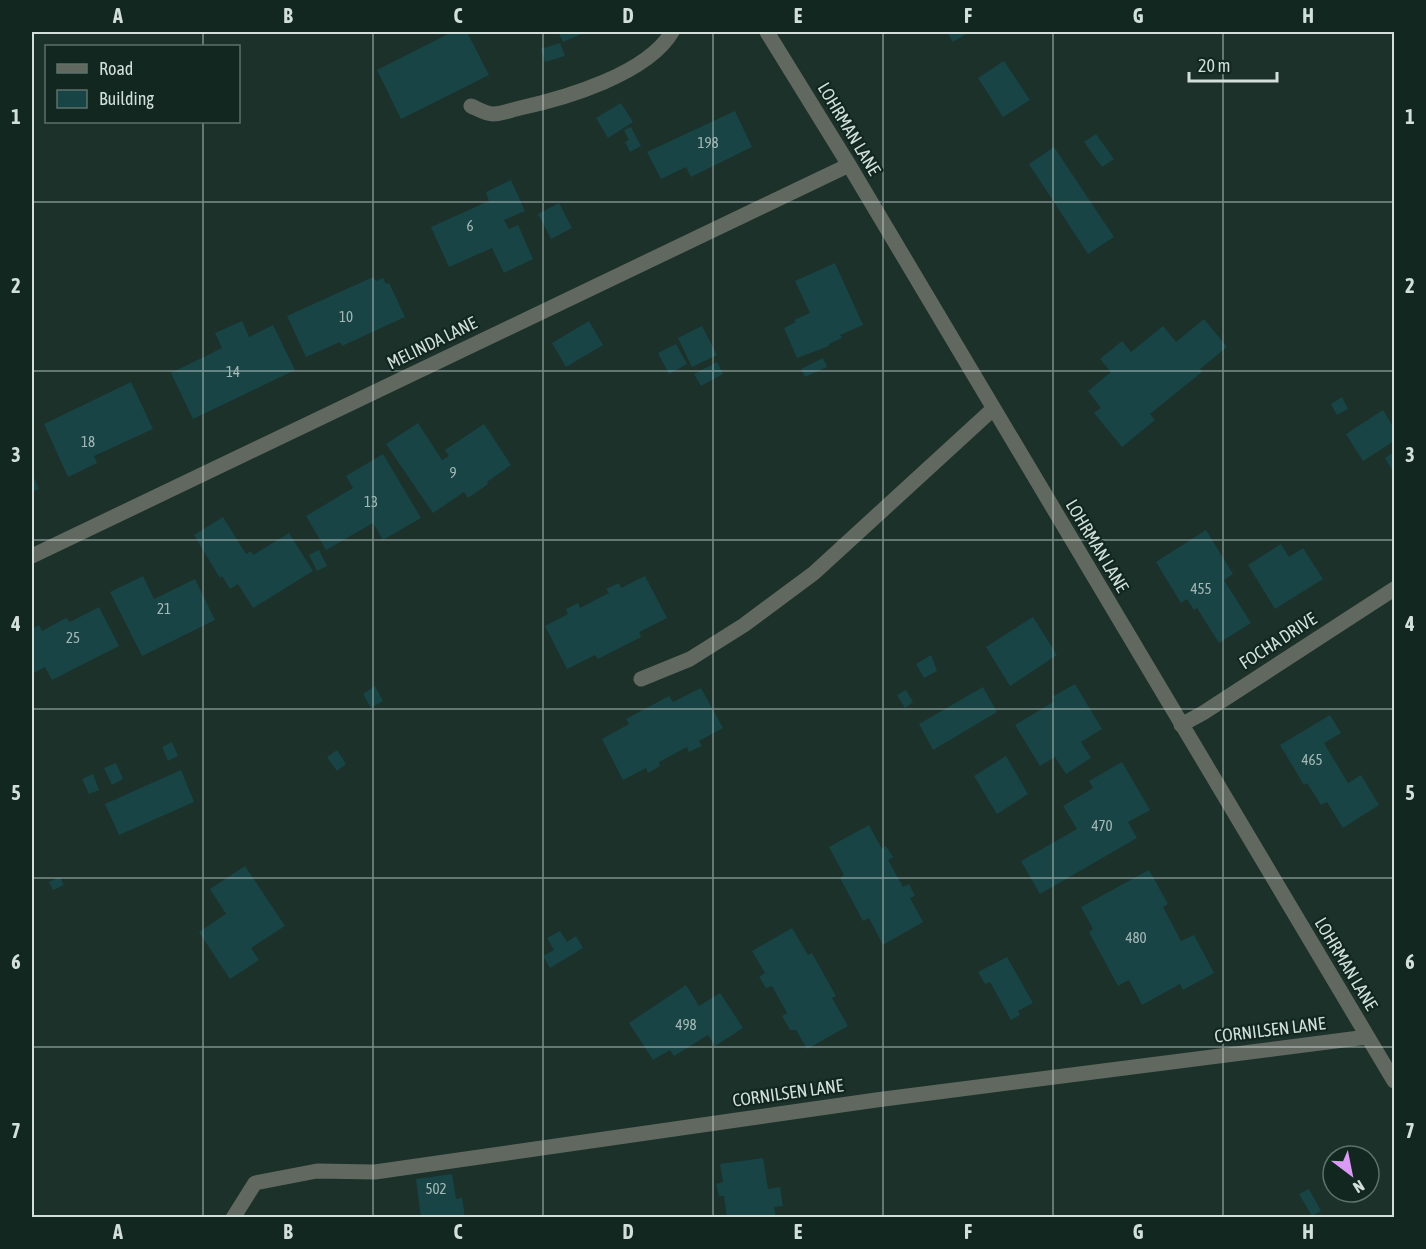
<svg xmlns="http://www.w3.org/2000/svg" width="1426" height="1249" font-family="'Asap Condensed',sans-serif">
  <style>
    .building { fill: #194446 }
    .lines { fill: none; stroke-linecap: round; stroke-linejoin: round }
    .minor { stroke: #616860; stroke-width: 15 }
    .grid { fill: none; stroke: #d2dfda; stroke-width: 1.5; stroke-opacity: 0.55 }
    .labels { text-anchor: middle; stroke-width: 4.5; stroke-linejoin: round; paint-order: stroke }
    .number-label { font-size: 15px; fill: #a4b8b5 }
    .street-label { font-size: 18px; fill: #d2dfda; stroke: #112720 }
    .neatline { fill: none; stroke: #d2dfda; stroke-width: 2 }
    .grid-label { font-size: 20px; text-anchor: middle; font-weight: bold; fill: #d2dfda }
  </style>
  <rect width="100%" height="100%" fill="#1b312a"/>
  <!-- building -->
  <path class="building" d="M452 32H467L489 75 401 119 377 70Z
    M558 32H586L563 42Z
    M947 32H969L953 42Z
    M560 43 565 56 545 62 541 49Z
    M1004 61 1030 100 1003 117 978 78Z
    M621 103 633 122 608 138 596 118Z
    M735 111 752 147 691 177 686 167 661 179 647 152Z
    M631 127 641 146 630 152 625 142 629 140 624 130Z
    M1096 134 1114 159 1102 167 1084 142Z
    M1054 147 1114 237 1088 254 1029 164Z
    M511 180 525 211 504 220 509 229 518 225 533 259 504 273 492 248 449 267 431 227 489 201 486 192Z
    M559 203 572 228 551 239 538 214Z
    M835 263 863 325 840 335 842 338 829 344V346L797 358 784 328 796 322 794 320 810 313 795 281Z
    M373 277 376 281 383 278 386 284 389 283 405 317 342 346 340 342 306 357 287 316Z
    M1204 319 1227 347 1200 369 1202 372 1150 414 1155 420 1122 447 1094 413 1101 408 1088 391 1111 372 1100 359 1122 341 1131 352 1163 326 1176 342Z
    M242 321 249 337 273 325 295 370 193 419 171 373 222 348 215 333Z
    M589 321 603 345 566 367 552 343Z
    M702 326 717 355 692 367 678 338Z
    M676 344 687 364 669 374 658 353Z
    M823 358 827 367 805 377 801 369Z
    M717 362 723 374 701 386 694 374Z
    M131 382 153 429 94 456 97 463 68 477 44 424Z
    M1342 397 1348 409 1337 415 1331 404Z
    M1383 410 1394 428V441L1363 461 1346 434Z
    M418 423 442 460 449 456 445 450 484 424 511 465 487 482 488 484 468 498 464 492 433 513 386 444Z
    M1394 452V473L1385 458Z
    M383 454 421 518 383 540 373 523 326 550 306 516 353 488 346 476Z
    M32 473 39 489 32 492Z
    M223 517 246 554 251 551 253 555 289 533 313 571 253 608 238 584 230 589 222 576 220 578 194 535Z
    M1206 530 1233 574 1224 580 1251 623 1219 643 1197 608 1194 610 1187 599 1181 603 1156 562Z
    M1281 544 1289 557 1303 548 1323 579 1275 609 1248 565Z
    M319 550 327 566 317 571 309 555Z
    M143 576 154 599 195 579 215 620 142 656 110 592Z
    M645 576 667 618 639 632 641 637 598 659 595 655 567 669 545 626 568 614 566 609 578 603 580 608 609 593 606 589 619 583 621 588Z
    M99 607 119 646 52 680 45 667 32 674V629L39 625 42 631 66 618 70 622Z
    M1033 617 1057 655 1010 686 986 647Z
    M931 655 937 671 924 678 916 664Z
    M1075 684 1102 729 1081 742 1091 758 1066 774 1055 757 1040 766 1015 725 1055 701 1052 697Z
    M375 686 383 701 371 708 363 694Z
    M983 687 997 712 933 750 919 724Z
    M701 688 723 728 699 741 702 746 689 752 687 747 659 762 660 766 648 773 646 768 623 780 602 739 629 724 626 719 669 696 673 702Z
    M906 690 913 702 905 708 897 695Z
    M1330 715 1341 733 1324 743 1348 783 1361 775 1379 805 1343 828 1327 802 1321 805 1307 783 1304 785 1280 745Z
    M172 742 178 756 168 761 162 747Z
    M337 750 346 764 337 771 327 757Z
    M1006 756 1028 794 997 814 974 776Z
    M1122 762 1150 810 1128 822 1137 838 1040 894 1021 861 1077 829 1063 806 1093 788 1089 781Z
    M116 763 123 779 112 785 104 768Z
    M181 770 194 802 119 835 105 804Z
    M93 774 99 790 89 794 82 779Z
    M869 825 882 849 886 846 893 857 888 860 903 887 909 884 915 896 910 898 923 922 883 945 869 918 863 921 840 878 844 875 829 847Z
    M245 866 285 926 251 948 259 960 230 979 199 932 226 914 210 889Z
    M1149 870 1168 904 1163 907 1181 941 1194 935 1214 973 1183 990 1180 984 1142 1005 1129 980 1118 986 1089 932 1093 929 1081 907Z
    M60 877 64 885 53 890 49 882Z
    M792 928 808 955 812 953 836 996 832 998 848 1026 807 1049 796 1030H790L782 1016 787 1013 772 986 766 988 759 977 765 973 752 951Z
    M560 931 567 942 576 936 583 948 550 968 543 956 554 950 547 938Z
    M1007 957 1033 1003 1018 1011 1020 1015 1011 1020 990 982 985 984 978 972Z
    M686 985 699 1006 720 993 743 1028 715 1046 708 1035 674 1056 670 1050 653 1060 629 1023Z
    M763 1158 768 1189 780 1187 783 1206 774 1207 776 1218H727L724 1196H719L716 1184 723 1182 720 1164Z
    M452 1174 456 1199 462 1198 465 1218H421L416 1179Z
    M1309 1189 1321 1211 1312 1216 1299 1194Z"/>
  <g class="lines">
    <!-- minor -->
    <path class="minor" d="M767 32 849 165 1394 1081
      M471 106C478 109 486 114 493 114 501 114 511 110 520 108 566 98 647 74 672 32
      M32 556 849 165
      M641 679 690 659 744 625 814 573 993 409
      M1181 725 1203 713 1394 589
      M233 1218 255 1183 317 1171 375 1172 876 1100 1367 1037"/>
  </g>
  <!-- grid -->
  <path class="grid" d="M203 32V46M373 32V1218M543 32V1218M713 32V1218M883 32V1218M1053 32V1218M1223 32V1218M203 122V1218M32 202H1394M32 371H1394M32 540H1394M32 709H1394M32 878H1394M32 1047H1394"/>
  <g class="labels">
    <!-- number labels -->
    <g class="number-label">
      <text x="708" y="148">198</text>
      <text x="470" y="231">6</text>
      <text x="346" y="322">10</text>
      <text x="233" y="377">14</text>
      <text x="88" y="447">18</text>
      <text x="453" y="478">9</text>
      <text x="371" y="507">13</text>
      <text x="1201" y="594">455</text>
      <text x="164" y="614">21</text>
      <text x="73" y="643">25</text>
      <text x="1312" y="765">465</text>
      <text x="1102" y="831">470</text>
      <text x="1136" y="943">480</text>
      <text x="686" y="1030">498</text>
      <text x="436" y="1194">502</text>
    </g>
    <!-- street labels -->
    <g class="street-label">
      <text transform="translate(849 129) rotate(59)" y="6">LOHRMAN LANE</text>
      <text transform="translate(432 343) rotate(-26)" y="6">MELINDA LANE</text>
      <text transform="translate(1097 546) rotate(59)" y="6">LOHRMAN LANE</text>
      <text transform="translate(1278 641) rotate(-33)" y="6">FOCHA DRIVE</text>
      <text transform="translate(1346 964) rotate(59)" y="6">LOHRMAN LANE</text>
      <text transform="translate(1270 1030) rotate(-7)" y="6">CORNILSEN LANE</text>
      <text transform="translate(788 1093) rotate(-8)" y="6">CORNILSEN LANE</text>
    </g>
  </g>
  <!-- border -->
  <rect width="1426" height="1249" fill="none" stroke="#112720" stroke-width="66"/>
  <!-- legend -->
  <rect x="45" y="45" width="195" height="78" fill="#112720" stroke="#5e716a" stroke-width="1.5"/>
  <rect x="57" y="64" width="30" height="9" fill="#616860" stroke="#5e716a" stroke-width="1.5"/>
  <text x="99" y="75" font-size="18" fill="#d2dfda">Road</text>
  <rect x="57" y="90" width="30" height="18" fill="#194446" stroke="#5e716a" stroke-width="1.5"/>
  <text x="99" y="105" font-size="18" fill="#d2dfda">Building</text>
  <!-- north arrow -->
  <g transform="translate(1351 1174) rotate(148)"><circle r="28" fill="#112720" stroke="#5e716a" stroke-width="1.5"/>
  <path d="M0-4.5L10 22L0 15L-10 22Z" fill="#da9af6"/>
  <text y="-9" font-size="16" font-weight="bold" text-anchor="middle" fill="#d2dfda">N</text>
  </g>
  <!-- scale -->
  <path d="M1189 72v9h88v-9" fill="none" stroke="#d2dfda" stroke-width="3"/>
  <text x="1198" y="72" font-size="18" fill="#d2dfda" stroke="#112720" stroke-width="4.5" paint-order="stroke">20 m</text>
  <rect x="33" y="33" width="1360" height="1183" class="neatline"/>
  <g class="grid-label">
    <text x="118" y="23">A</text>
    <text x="288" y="23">B</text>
    <text x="458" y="23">C</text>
    <text x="628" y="23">D</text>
    <text x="798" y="23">E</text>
    <text x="968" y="23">F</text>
    <text x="1138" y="23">G</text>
    <text x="1308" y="23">H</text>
    <text x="16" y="124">1</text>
    <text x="1410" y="124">1</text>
    <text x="16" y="293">2</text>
    <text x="1410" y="293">2</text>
    <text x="16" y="462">3</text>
    <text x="1410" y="462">3</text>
    <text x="16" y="631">4</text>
    <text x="1410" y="631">4</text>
    <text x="16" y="800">5</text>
    <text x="1410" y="800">5</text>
    <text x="16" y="969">6</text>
    <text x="1410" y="969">6</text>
    <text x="16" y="1138">7</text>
    <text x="1410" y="1138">7</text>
    <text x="118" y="1239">A</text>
    <text x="288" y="1239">B</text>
    <text x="458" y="1239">C</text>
    <text x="628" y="1239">D</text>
    <text x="798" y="1239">E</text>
    <text x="968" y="1239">F</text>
    <text x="1138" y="1239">G</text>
    <text x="1308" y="1239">H</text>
  </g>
</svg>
